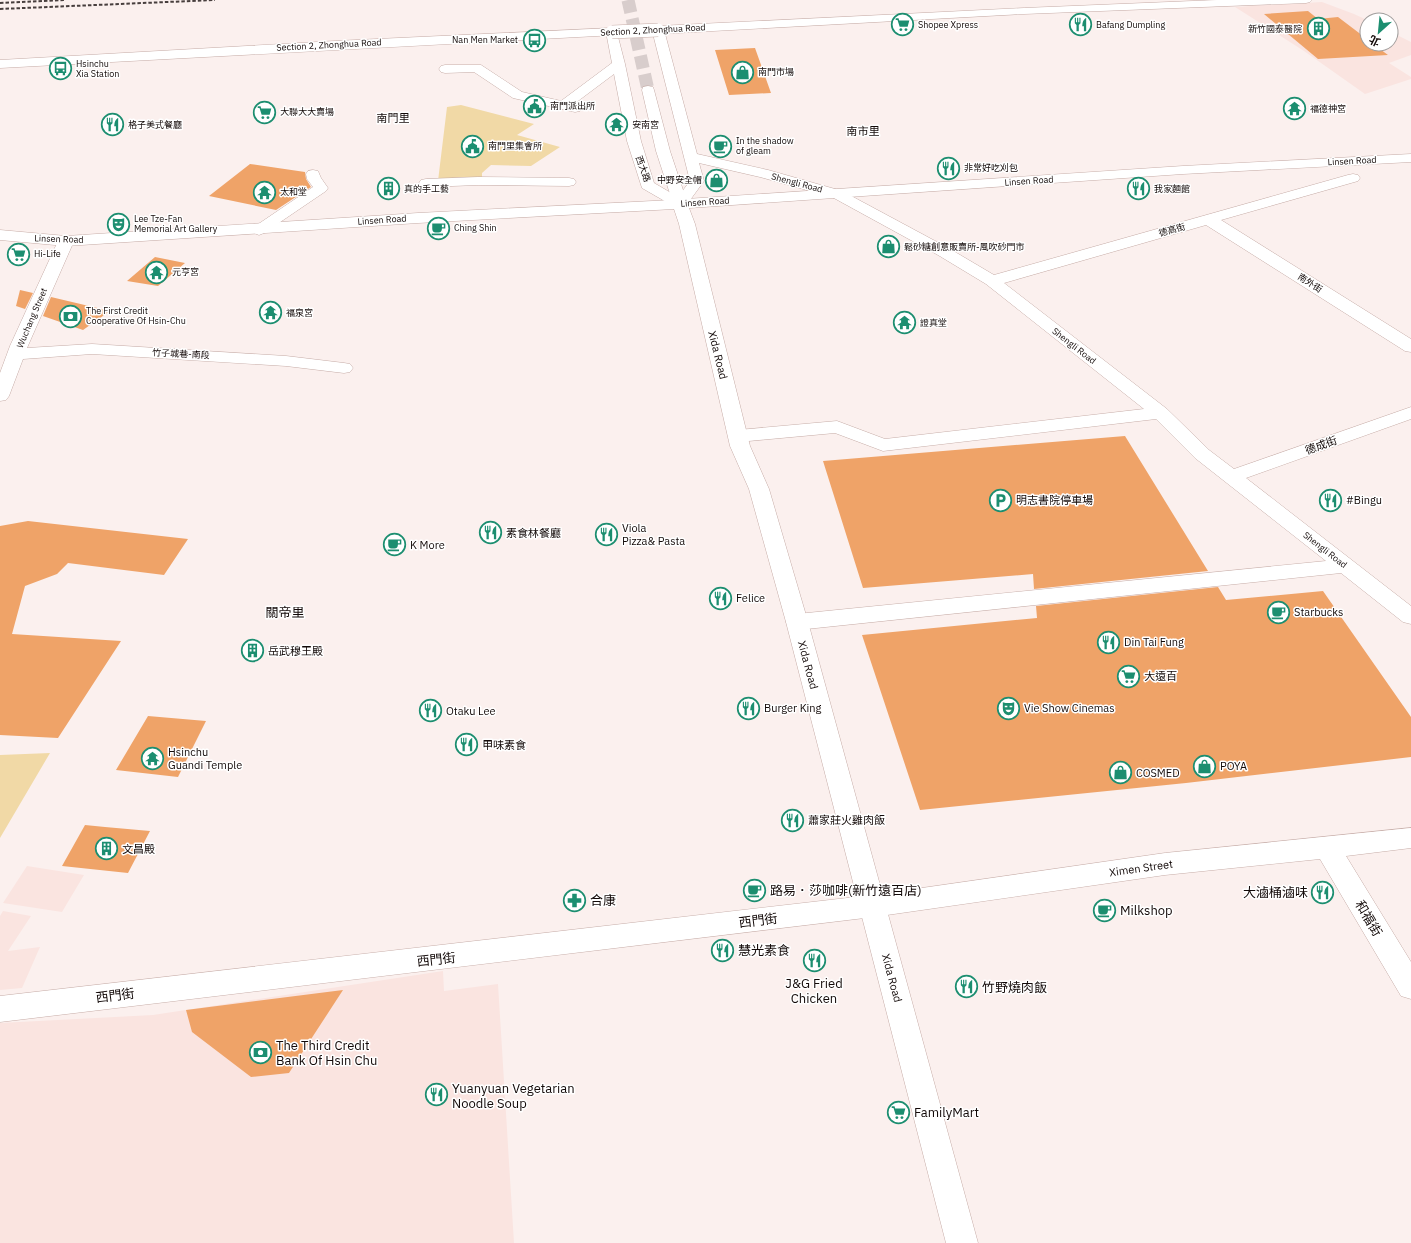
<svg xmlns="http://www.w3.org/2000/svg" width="1411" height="1243" font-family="'IBM Plex Sans','Noto Sans TC',sans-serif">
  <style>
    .built { fill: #fae4e0 }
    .green { fill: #f1d9a6 }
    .building { fill: #efa368 }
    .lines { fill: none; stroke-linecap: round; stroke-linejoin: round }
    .secondary-tunnel { stroke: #d8cdcc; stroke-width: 13; stroke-dasharray: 13 6; stroke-linecap: butt }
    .street-casing { stroke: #c6aca7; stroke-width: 1 }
    .secondary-casing { stroke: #c6aca7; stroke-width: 1 }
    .street { fill: #fff; fill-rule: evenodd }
    .secondary { fill: #fff; fill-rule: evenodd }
    .rail { stroke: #473e3d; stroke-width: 2; stroke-dasharray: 3.5 2; stroke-linecap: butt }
    .secondary-bridge-casing { stroke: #c6aca7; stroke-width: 14; stroke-linecap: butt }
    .secondary-bridge { stroke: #fff; stroke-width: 13 }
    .labels { text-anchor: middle; stroke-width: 3; stroke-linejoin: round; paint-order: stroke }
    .far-poi-label { font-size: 9px; fill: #120908; stroke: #fff; text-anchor: start }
    .far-street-label { font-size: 9px; fill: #120908; stroke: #fff }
    .far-quarter-label { font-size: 11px; fill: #120908; stroke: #fff }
    .street-label { font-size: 11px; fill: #120908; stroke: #fff }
    .poi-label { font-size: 11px; fill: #120908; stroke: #fff; text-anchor: start }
    .quarter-label { font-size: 13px; fill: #120908; stroke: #fff }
    .near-poi-label { font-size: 13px; fill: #120908; stroke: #fff; text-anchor: start }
    .near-street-label { font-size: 13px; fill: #120908; stroke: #fff }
  </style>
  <rect width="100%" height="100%" fill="#fbf0ee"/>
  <!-- built -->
  <path class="built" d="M1322 2 1354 14 1367 20V44H1391V32L1411 42V55L1389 63 1411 77V79L1365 94 1304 51 1235 7Z
    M27 866 84 875 62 912 3 903Z
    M3 911 31 916 8 951 40 947 22 988 0 990V916Z
    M443 971 444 991 498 984 514 1243H0V1023L153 1015Z"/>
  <!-- green -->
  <path class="green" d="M461 105 534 124 517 135 560 147 531 166 491 165 482 173V179L438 181 447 107Z
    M50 753 0 838V755Z"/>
  <!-- building -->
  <path class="building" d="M1308 11 1318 19 1338 17 1367 39V44H1373L1388 55 1318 59 1264 14Z
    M755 48 771 93 729 95 715 50Z
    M250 164 305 172 306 179 311 187 276 210 209 196Z
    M155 257 185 263 158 286 127 281Z
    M20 290 33 293 25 309 16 306Z
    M51 297 110 311 83 330 43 316Z
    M1125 436 1208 571 1034 589 1033 574 863 588 823 461Z
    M28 521 188 539 164 575 68 563 57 574 25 586 12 634 121 641 58 738 0 735V526Z
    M1218 587 1226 600 1323 591 1411 717V757L1186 783 920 810 862 635 1037 618 1036 606Z
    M148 716 206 721 178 777 116 770Z
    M85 825 105 827 150 831 128 873 62 866Z
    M343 990 289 1073 251 1077 192 1032 186 1010Z"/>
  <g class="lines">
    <!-- secondary-tunnel -->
    <path class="secondary-tunnel" d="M628 0 648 90"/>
    <defs>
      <path id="street" d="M658 26 662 27 664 30 697 154 768 170 842 191 950 249 994 275 1348 175 1353 174 1358 175 1360 178 1358 181 1221 220 1411 339V352L1405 351 1206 225 1004 283 1167 409 1209 450 1234 469 1411 407V419L1246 478 1411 606V624L1403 622 1341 573 797 630 789 627 786 622 789 617 797 614 1326 561 1195 458 1156 419 883 451 835 433 738 442 731 440 729 436 731 432 738 430 837 421 885 439 1144 409 986 284 938 255 832 197 760 177 699 163 704 181 685 207 680 208 675 207 642 188 627 141 614 74 574 104 580 105 582 108 580 111 575 112 513 98 474 72 445 73 441 72 439 69 441 66 445 65H481L522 92 561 101 612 63 606 32 608 29H616L625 64 641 141 654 183 678 197 690 181 652 30 654 27Z
        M313 170 318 171 321 178 328 188 326 191 264 233 259 235 254 233 251 230 254 227 313 187 307 179 306 174 308 171Z
        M478 177 569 178 574 179 576 182 574 185 569 186 478 185 426 187 421 186 419 183 421 180 426 179Z
        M66 236 71 238 74 241 27 348 92 344 286 356 344 363 350 364 353 368 350 372 344 373 286 366 92 354 23 359 9 396 6 400 0 401V373L10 346 58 241 61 238Z
        M1411 828V848L1346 856 1411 962V999L1401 996 1320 859 1165 875 873 917 0 1022V996L873 895 1165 853Z"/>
      <path id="secondary" d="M1217 0H1312L1310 2 1306 3 1024 14 658 34 654 33 652 30 654 27 658 26 1024 8Z
        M612 28 616 29 618 32 616 35 0 68V60L335 41Z
        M648 86 653 87 654 90 670 151 686 199 1183 166 1411 154V162L1183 174 689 208 695 224 750 446 769 489 808 622 978 1243H946L786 622 749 489 730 446 679 224 674 209 418 223 66 246 0 240V230L66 236 418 213 672 200 656 151 642 90 643 87Z"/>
    </defs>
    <!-- street casing -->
    <use href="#street" class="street-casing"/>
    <!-- secondary casing -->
    <use href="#secondary" class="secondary-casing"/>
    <!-- street -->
    <use href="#street" class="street"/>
    <!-- secondary -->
    <use href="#secondary" class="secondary"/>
    <!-- rail -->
    <path class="rail" d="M0 3 65 0
      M0 9 215 0"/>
    <defs>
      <path id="secondary-bridge" d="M612 32 658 30"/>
    </defs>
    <!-- secondary-bridge casing -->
    <use href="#secondary-bridge" class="secondary-bridge-casing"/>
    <!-- secondary-bridge -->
    <use href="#secondary-bridge" class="secondary-bridge"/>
  </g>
  <!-- icons -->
  <defs>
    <symbol id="supermarket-ring" viewBox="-11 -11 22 22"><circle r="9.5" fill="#fff" stroke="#1c8e70" stroke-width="1.5"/><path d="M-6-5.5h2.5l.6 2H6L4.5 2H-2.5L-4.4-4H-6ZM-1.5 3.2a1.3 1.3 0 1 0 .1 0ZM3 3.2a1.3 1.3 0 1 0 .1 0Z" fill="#1c8e70"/></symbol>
    <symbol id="restaurant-ring" viewBox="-11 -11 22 22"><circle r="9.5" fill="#fff" stroke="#1c8e70" stroke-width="1.5"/><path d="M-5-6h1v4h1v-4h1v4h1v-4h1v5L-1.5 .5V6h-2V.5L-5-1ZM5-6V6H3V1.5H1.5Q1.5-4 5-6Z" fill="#1c8e70"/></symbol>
    <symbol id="building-ring" viewBox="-11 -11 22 22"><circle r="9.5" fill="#fff" stroke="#1c8e70" stroke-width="1.5"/><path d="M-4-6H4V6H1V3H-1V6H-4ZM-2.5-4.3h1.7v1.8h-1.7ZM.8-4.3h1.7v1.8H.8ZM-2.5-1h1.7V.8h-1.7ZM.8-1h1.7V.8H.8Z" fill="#1c8e70"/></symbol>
    <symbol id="bus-ring" viewBox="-11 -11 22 22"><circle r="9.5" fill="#fff" stroke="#1c8e70" stroke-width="1.5"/><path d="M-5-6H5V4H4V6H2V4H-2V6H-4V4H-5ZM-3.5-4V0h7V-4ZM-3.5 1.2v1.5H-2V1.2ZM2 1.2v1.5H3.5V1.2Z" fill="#1c8e70"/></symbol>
    <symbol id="shop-ring" viewBox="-11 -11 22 22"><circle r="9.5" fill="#fff" stroke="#1c8e70" stroke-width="1.5"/><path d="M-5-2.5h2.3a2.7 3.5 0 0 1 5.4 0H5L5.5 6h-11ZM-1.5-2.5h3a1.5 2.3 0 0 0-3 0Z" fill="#1c8e70"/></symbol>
    <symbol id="civic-ring" viewBox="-11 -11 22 22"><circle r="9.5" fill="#fff" stroke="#1c8e70" stroke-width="1.5"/><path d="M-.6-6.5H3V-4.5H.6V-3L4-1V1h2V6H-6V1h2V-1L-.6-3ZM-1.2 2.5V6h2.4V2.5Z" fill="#1c8e70"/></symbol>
    <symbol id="temple-ring" viewBox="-11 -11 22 22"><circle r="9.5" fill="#fff" stroke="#1c8e70" stroke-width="1.5"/><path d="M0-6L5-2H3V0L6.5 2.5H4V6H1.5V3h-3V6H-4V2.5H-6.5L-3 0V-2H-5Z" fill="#1c8e70"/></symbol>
    <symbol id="cafe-ring" viewBox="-11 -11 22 22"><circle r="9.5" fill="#fff" stroke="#1c8e70" stroke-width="1.5"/><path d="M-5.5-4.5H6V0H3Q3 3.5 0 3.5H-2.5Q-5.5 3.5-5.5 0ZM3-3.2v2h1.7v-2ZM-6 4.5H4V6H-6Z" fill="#1c8e70"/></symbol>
    <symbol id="theatre-ring" viewBox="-11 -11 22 22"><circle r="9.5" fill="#fff" stroke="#1c8e70" stroke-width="1.5"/><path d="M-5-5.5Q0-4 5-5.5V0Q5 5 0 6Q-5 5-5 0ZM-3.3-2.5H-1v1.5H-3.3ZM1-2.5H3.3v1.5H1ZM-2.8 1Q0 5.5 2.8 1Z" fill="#1c8e70"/></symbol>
    <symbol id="bank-ring" viewBox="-11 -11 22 22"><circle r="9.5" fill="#fff" stroke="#1c8e70" stroke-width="1.5"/><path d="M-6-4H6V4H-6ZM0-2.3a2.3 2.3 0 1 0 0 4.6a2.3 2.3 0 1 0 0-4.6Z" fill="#1c8e70"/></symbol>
    <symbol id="parking-ring" viewBox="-11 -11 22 22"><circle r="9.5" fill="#fff" stroke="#1c8e70" stroke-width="1.5"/><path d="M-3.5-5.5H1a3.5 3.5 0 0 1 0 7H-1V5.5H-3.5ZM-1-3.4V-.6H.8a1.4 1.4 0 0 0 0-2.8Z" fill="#1c8e70"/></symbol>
    <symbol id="pharmacy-ring" viewBox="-11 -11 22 22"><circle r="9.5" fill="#fff" stroke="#1c8e70" stroke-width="1.5"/><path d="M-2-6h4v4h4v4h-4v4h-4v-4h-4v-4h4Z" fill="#1c8e70"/></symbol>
  </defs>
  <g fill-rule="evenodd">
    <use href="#supermarket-ring" x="890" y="12" width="25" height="25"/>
    <use href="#restaurant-ring" x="1068" y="12" width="25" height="25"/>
    <use href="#building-ring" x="1306" y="16" width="25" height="25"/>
    <use href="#bus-ring" x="522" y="28" width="25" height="25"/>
    <use href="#bus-ring" x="48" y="56" width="25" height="25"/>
    <use href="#shop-ring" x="730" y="60" width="25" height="25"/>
    <use href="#civic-ring" x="522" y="94" width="25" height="25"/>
    <use href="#temple-ring" x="1282" y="96" width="25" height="25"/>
    <use href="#supermarket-ring" x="252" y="100" width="25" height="25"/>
    <use href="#restaurant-ring" x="100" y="112" width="25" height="25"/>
    <use href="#temple-ring" x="604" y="112" width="25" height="25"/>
    <use href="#civic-ring" x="460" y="134" width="25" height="25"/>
    <use href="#cafe-ring" x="708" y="134" width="25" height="25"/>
    <use href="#restaurant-ring" x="936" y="156" width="25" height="25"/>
    <use href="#shop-ring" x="704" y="168" width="25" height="25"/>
    <use href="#building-ring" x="376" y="176" width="25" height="25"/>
    <use href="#restaurant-ring" x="1126" y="176" width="25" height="25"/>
    <use href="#temple-ring" x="252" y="180" width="25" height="25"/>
    <use href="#theatre-ring" x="106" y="212" width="25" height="25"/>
    <use href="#cafe-ring" x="426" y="216" width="25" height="25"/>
    <use href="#shop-ring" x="876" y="234" width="25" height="25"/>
    <use href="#supermarket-ring" x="6" y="242" width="25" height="25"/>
    <use href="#temple-ring" x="144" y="260" width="25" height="25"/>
    <use href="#temple-ring" x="258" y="300" width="25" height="25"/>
    <use href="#bank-ring" x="58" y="304" width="25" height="25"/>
    <use href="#temple-ring" x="892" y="310" width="25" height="25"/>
    <use href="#parking-ring" x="988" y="488" width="25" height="25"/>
    <use href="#restaurant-ring" x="1318" y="488" width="25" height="25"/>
    <use href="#restaurant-ring" x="478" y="520" width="25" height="25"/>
    <use href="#restaurant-ring" x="594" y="522" width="25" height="25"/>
    <use href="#cafe-ring" x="382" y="532" width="25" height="25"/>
    <use href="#restaurant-ring" x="708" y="586" width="25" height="25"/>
    <use href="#cafe-ring" x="1266" y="600" width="25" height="25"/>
    <use href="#restaurant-ring" x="1096" y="630" width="25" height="25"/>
    <use href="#building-ring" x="240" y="638" width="25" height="25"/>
    <use href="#supermarket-ring" x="1116" y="664" width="25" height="25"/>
    <use href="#restaurant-ring" x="736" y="696" width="25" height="25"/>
    <use href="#theatre-ring" x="996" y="696" width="25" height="25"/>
    <use href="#restaurant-ring" x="418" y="698" width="25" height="25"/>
    <use href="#restaurant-ring" x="454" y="732" width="25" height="25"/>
    <use href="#temple-ring" x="140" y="746" width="25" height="25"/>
    <use href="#shop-ring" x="1192" y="754" width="25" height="25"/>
    <use href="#shop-ring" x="1108" y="760" width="25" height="25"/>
    <use href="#restaurant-ring" x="780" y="808" width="25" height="25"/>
    <use href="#building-ring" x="94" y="836" width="25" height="25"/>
    <use href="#cafe-ring" x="742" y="878" width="25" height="25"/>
    <use href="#restaurant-ring" x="1310" y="880" width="25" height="25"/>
    <use href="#pharmacy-ring" x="562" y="888" width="25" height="25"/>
    <use href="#cafe-ring" x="1092" y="898" width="25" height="25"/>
    <use href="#restaurant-ring" x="710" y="938" width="25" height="25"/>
    <use href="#restaurant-ring" x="802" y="948" width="25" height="25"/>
    <use href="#restaurant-ring" x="954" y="974" width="25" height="25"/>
    <use href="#bank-ring" x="248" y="1040" width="25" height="25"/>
    <use href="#restaurant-ring" x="424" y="1082" width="25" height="25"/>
    <use href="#supermarket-ring" x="886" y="1100" width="25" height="25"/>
  </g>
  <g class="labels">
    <!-- far-poi labels -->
    <g class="far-poi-label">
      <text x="918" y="28">Shopee Xpress</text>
      <text x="1096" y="28">Bafang Dumpling</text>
      <text x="1302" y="32" text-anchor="end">新竹國泰醫院</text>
      <text x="518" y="43" text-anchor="end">Nan Men Market</text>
      <text x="76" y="67">Hsinchu<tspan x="76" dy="10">Xia Station</tspan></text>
      <text x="758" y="75">南門市場</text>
      <text x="550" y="109">南門派出所</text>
      <text x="1310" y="112">福德神宮</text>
      <text x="280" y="115">大聯大大賣場</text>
      <text x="128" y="128">格子美式餐廳</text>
      <text x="632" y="128">安南宮</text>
      <text x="736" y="144">In the shadow<tspan x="736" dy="10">of gleam</tspan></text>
      <text x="488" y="149">南門里集會所</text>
      <text x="964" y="171">非常好吃刈包</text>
      <text x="702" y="183" text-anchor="end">中野安全帽</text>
      <text x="404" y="192">真的手工藝</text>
      <text x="1154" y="192">我家麵館</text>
      <text x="280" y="195">太和堂</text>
      <text x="134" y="222">Lee Tze-Fan<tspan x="134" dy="10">Memorial Art Gallery</tspan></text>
      <text x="454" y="231">Ching Shin</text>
      <text x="904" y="250">鬆砂糖創意販賣所-風吹砂門市</text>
      <text x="34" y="257">Hi-Life</text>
      <text x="172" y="275">元亨宮</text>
      <text x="86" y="314">The First Credit<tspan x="86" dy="10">Cooperative Of Hsin-Chu</tspan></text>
      <text x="286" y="316">福泉宮</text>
      <text x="920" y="326">證真堂</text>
    </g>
    <!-- far-street labels -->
    <g class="far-street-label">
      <text transform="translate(653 30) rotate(-3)" y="3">Section 2, Zhonghua Road</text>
      <text transform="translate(329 45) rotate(-3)" y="3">Section 2, Zhonghua Road</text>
      <text transform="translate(1352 161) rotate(-3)" y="3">Linsen Road</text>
      <text transform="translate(643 169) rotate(70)" y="3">西大路</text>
      <text transform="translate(1029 181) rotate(-4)" y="3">Linsen Road</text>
      <text transform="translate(797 183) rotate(15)" y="3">Shengli Road</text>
      <text transform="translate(705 202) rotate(-4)" y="3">Linsen Road</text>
      <text transform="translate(382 220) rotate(-4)" y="3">Linsen Road</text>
      <text transform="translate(1172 230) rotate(-16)" y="3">德高街</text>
      <text transform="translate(59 239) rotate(2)" y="3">Linsen Road</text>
      <text transform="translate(1310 283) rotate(33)" y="3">南外街</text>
      <text transform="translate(32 318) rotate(-67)" y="3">Wuchang Street</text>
      <text transform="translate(1074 346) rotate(38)" y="3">Shengli Road</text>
      <text transform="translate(181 354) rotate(3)" y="3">竹子城巷-南段</text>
      <text transform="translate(1325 550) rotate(38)" y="3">Shengli Road</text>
    </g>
    <!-- far-quarter labels -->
    <g class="far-quarter-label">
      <text x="393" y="122">南門里</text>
      <text x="863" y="135">南市里</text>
    </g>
    <!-- street labels -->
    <g class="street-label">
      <text transform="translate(718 355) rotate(76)" y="4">Xida Road</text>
      <text transform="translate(1321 445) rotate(-20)" y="4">德成街</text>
      <text transform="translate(808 665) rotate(75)" y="4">Xida Road</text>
      <text transform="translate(1141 868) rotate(-8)" y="4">Ximen Street</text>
      <text transform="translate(892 978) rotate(75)" y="4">Xida Road</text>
    </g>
    <!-- poi labels -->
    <g class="poi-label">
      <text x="1016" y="504">明志書院停車場</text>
      <text x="1346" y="504">#Bingu</text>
      <text x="622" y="532">Viola<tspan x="622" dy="13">Pizza&amp; Pasta</tspan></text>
      <text x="506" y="537">素食林餐廳</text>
      <text x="410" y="549">K More</text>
      <text x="736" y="602">Felice</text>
      <text x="1294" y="616">Starbucks</text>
      <text x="1124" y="646">Din Tai Fung</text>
      <text x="268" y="655">岳武穆王殿</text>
      <text x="1144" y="680">大遠百</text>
      <text x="764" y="712">Burger King</text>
      <text x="1024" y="712">Vie Show Cinemas</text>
      <text x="446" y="715">Otaku Lee</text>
      <text x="482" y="749">甲味素食</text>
      <text x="168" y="756">Hsinchu<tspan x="168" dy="13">Guandi Temple</tspan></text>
      <text x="1220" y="770">POYA</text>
      <text x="1136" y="777">COSMED</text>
      <text x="808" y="824">蕭家莊火雞肉飯</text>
      <text x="122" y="853">文昌殿</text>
    </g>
    <!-- quarter labels -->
    <g class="quarter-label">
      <text x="285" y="617">關帝里</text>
    </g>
    <!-- near-poi labels -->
    <g class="near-poi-label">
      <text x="770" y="895">路易．莎咖啡(新竹遠百店)</text>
      <text x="1308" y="897" text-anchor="end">大滷桶滷味</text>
      <text x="590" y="905">合康</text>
      <text x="1120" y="915">Milkshop</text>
      <text x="738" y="955">慧光素食</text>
      <text x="814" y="988" text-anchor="middle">J&amp;G Fried<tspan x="814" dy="15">Chicken</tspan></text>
      <text x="982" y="992">竹野燒肉飯</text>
      <text x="276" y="1050">The Third Credit<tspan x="276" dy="15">Bank Of Hsin Chu</tspan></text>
      <text x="452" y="1093">Yuanyuan Vegetarian<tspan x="452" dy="15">Noodle Soup</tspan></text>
      <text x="914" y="1117">FamilyMart</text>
    </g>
    <!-- near-street labels -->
    <g class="near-street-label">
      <text transform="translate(1369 918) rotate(59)" y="5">和福街</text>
      <text transform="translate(758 920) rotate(-7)" y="5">西門街</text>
      <text transform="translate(436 959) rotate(-6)" y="5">西門街</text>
      <text transform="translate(115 995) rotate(-7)" y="5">西門街</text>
    </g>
  </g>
  <!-- north arrow -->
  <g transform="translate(1379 32) rotate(207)"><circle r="19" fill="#ffffff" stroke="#a09d9c"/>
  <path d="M0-3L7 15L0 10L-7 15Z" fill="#1c8e70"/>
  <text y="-6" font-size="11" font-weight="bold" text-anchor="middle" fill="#120908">北</text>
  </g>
</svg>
